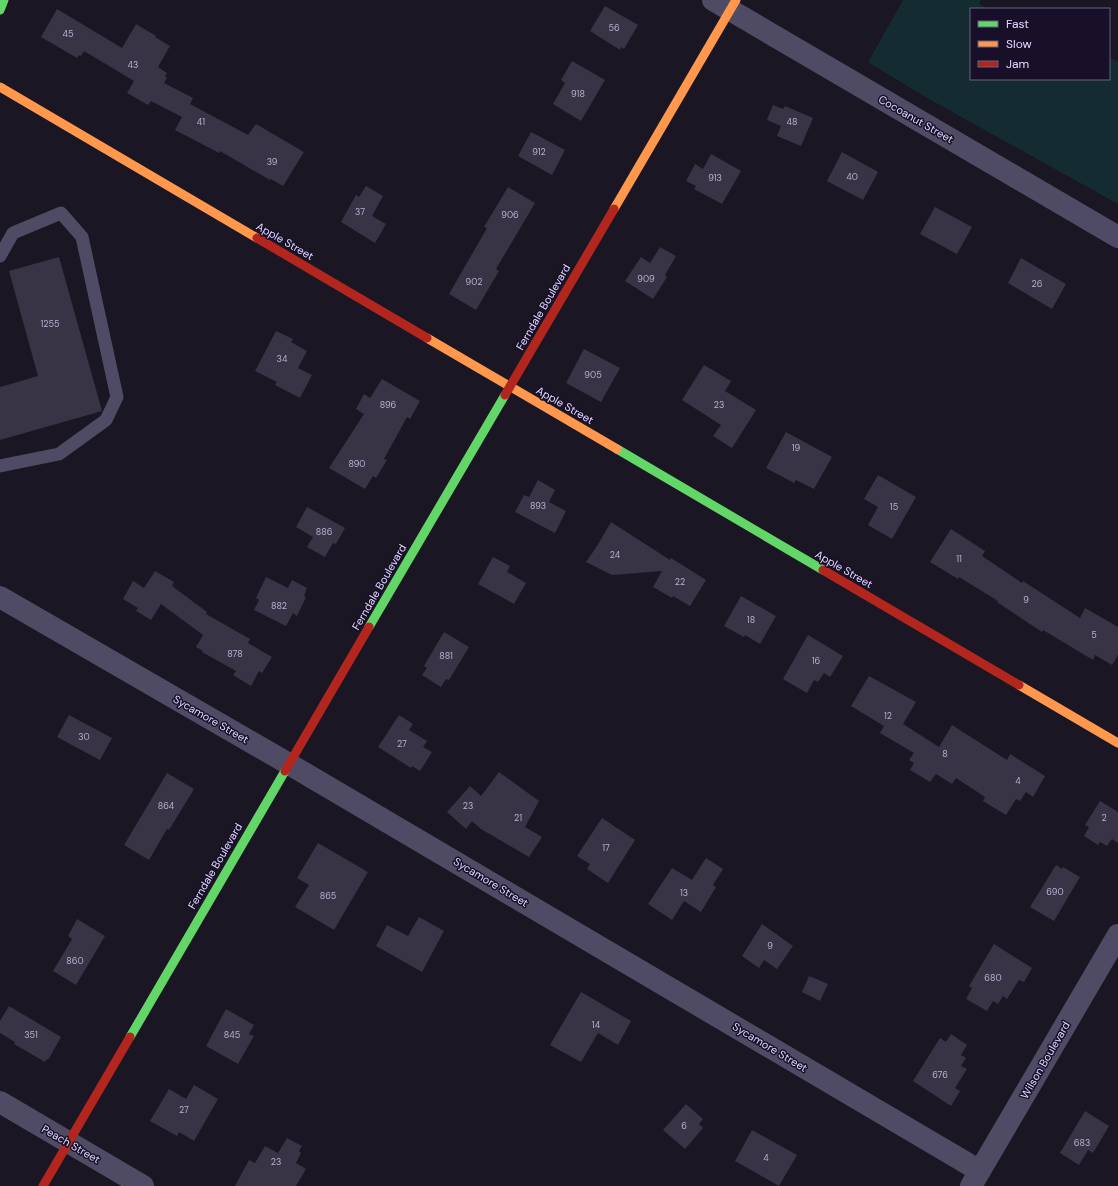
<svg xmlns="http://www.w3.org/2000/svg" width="1118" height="1186" font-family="'DM Sans',sans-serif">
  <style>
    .green { fill: #142c31 }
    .building { fill: #393445 }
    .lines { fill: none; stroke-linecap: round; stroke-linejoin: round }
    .lane { stroke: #4f4b64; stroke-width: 13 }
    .street { stroke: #4f4b64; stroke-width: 22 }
    .fast { stroke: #63d668; stroke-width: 9 }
    .slow { stroke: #ff974d; stroke-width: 9 }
    .jam { stroke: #b3261e; stroke-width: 9 }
    .labels { text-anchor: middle; stroke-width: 3; stroke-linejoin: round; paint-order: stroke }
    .number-label { font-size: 9px; fill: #b8afd0 }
    .street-label { font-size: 11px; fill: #e2d8ff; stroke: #181029 }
  </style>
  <rect width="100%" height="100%" fill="#1a1623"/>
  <!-- green -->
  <path class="green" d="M903 0H981L979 4 988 9H971V79H1109V58L1118 61V204L922 95 868 62Z"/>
  <!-- building -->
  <path class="building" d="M605 6 638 25 624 49 621 47 620 50 590 31Z
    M57 9 122 48 136 24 156 36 155 37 170 46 158 67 167 73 165 76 167 78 164 83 193 98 190 104 248 135 256 124 304 152 283 186 271 179 270 180 220 151 219 153 175 130 182 117 151 101 148 105 127 93 134 81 84 51 81 56 79 55 77 58 41 37Z
    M572 61 605 80 581 121 553 104 565 83 561 80Z
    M773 105 783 109 785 106 813 118 801 146 777 136 781 126 767 120Z
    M531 132 565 150 552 175 518 156Z
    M842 152 878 172 863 200 827 181Z
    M711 154 741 171 722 204 694 189 696 186 686 181 695 164 703 169Z
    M366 186 383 196 372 216 386 224 375 243 341 222 356 195 359 197Z
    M508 187 535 203 496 269 499 271 476 310 449 294 487 228 484 227Z
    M935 207 972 227 957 254 920 234Z
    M660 247 676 256 665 275 667 277 653 299 625 281 641 257 650 263Z
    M59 257 102 411 0 440V387L38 376 9 271Z
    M1021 258 1066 284 1052 309 1008 283Z
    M276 331 293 339 291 342 307 351 298 368 312 375 300 398 275 385 277 382 255 371Z
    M584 349 620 368 601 402 566 383Z
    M704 365 731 381 725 391 756 410 732 448 713 436 721 425 682 400Z
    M382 379 420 401 410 419 407 417 384 459 387 460 376 478 373 476 365 489 329 468 364 414 356 409 364 394 370 398Z
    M786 432 832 457 814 489 796 480 794 483 766 468Z
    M878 475 916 497 892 539 868 525 878 507 864 499Z
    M538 480 555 490 549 502 566 511 555 533 515 512 524 495 529 497Z
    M307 507 345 528 336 544 333 543 325 557 307 547 313 537 296 527Z
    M611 522 670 560 671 558 706 580 690 606 673 596 672 598 653 587 662 571 612 575 586 562 597 546Z
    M951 529 985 551 982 556 1022 583 1023 581 1080 618 1085 608 1118 627V655L1112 665 1095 655 1093 660 1043 630 1042 632 997 602 998 601 959 577 958 579 930 562Z
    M493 557 510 566 507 572 526 583 514 604 478 584Z
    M155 571 174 582 172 586 207 612 206 614 250 639 248 643 272 657 262 673 259 671 251 686 233 675 236 671 202 652 203 651 196 647 203 635 161 604 151 620 136 611 138 608 123 599 133 581 144 588Z
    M266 577 288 588 292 580 307 588 304 596 306 597 297 616 293 613 286 626 254 610 259 600 256 598Z
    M741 596 776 616 760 644 745 635 744 637 724 626Z
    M444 632 469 647 449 680 446 679 441 687 422 675 427 668 424 666Z
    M808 635 843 656 830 677 824 673 818 682 814 680 807 693 783 679Z
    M869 676 916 702 903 724 939 747 952 725 1007 760 1010 754 1045 776 1033 797 1026 792 1020 801 1016 799 1006 815 983 801 985 797 956 778 952 784 936 774 930 782 910 770 914 763 909 760 914 753 880 733 884 726 851 706Z
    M69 715 112 738 100 760 57 737Z
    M399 715 413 724 409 730 427 741 423 747 432 752 420 771 412 766 411 768 378 747Z
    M499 772 539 801 525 827 542 837 529 857 481 829 472 821 466 829 447 812 470 786 481 796Z
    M167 773 194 789 169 830 167 829 149 860 124 845Z
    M1100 801 1118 812V843L1112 839 1107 846 1100 842 1098 845 1084 836 1089 827 1085 825Z
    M602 818 635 840 608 883 587 869 590 864 577 856Z
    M318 843 368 872 334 930 295 907 309 885 297 878Z
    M706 858 723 869 713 885 716 887 701 912 684 901 672 920 648 904 672 868 692 880Z
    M1056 865 1062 869 1063 867 1080 877 1054 921 1030 907Z
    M419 917 444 931 422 972 376 946 387 925 408 936Z
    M77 919 105 936 76 985 53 971 72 939 68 936Z
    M762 924 793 946 777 969 764 960 759 968 742 956Z
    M994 944 1032 968 1024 982 1019 980 1007 999 1003 996 998 1004 993 1001 987 1011 966 999 972 988 969 986Z
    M809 976 828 984 820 1001 802 992Z
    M581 992 631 1021 618 1045 598 1033 581 1062 550 1045Z
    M9 1006 61 1037 48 1060 47 1059 45 1062 14 1044 15 1042 0 1033V1021Z
    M226 1009 254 1025 249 1034 254 1036 238 1064 206 1046Z
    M951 1034 967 1045 961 1055 966 1058 961 1066 967 1069 955 1088 960 1091 951 1106 913 1081 940 1038 946 1042Z
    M194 1085 218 1099 194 1141 179 1132 177 1136 150 1121 169 1089 186 1099Z
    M686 1104 703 1119 699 1124 703 1128 685 1149 663 1130Z
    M1085 1111 1109 1126 1093 1153 1088 1150 1079 1165 1060 1153Z
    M752 1130 797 1155 779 1186 735 1161Z
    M287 1138 302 1146 299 1151 301 1153 296 1163 306 1169 296 1186H235L249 1160 255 1163 265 1146 278 1153Z"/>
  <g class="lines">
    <!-- lane -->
    <path class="lane" d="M0 256 13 233 61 213 82 237 117 397 106 420 59 454 0 466"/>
    <!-- street -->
    <path class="street" d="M713 0 1118 237
      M0 597 289 764 980 1171
      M0 1102 143 1186
      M971 1186 1118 935"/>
    <!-- fast -->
    <path class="fast" d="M0 10 4 0
      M617 449 823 570
      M369 627 505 395
      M130 1037 285 771"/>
    <!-- slow -->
    <path class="slow" d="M0 87 257 238
      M614 209 736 0
      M427 338 617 449
      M1019 685 1118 743"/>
    <!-- jam -->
    <path class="jam" d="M257 238 427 338
      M505 395 614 209
      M823 570 1019 685
      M285 771 369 627
      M43 1186 130 1037"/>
  </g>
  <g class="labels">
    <!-- number labels -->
    <g class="number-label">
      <text x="614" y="31">56</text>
      <text x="68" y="37">45</text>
      <text x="133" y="68">43</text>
      <text x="578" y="97">918</text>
      <text x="201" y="125">41</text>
      <text x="792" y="125">48</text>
      <text x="539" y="155">912</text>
      <text x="272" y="165">39</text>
      <text x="852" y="180">40</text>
      <text x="715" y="181">913</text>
      <text x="360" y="215">37</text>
      <text x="510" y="218">906</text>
      <text x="646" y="282">909</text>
      <text x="474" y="285">902</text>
      <text x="1037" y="287">26</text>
      <text x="50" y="327">1255</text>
      <text x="282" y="362">34</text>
      <text x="593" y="378">905</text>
      <text x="388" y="408">896</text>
      <text x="719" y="408">23</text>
      <text x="796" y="451">19</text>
      <text x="357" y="467">890</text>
      <text x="538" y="509">893</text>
      <text x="894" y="510">15</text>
      <text x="324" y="535">886</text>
      <text x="615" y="558">24</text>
      <text x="959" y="562">11</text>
      <text x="680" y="585">22</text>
      <text x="1026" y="603">9</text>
      <text x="279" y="609">882</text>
      <text x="751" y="623">18</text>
      <text x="1094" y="638">5</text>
      <text x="235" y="657">878</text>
      <text x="446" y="659">881</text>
      <text x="816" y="664">16</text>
      <text x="888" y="719">12</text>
      <text x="84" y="740">30</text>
      <text x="402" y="747">27</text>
      <text x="945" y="757">8</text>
      <text x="1018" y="784">4</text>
      <text x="166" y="809">864</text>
      <text x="468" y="809">23</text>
      <text x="518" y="821">21</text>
      <text x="1104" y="821">2</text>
      <text x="606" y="851">17</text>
      <text x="1055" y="895">690</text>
      <text x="684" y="896">13</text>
      <text x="328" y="899">865</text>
      <text x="770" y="949">9</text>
      <text x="75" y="964">860</text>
      <text x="993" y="981">680</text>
      <text x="596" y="1028">14</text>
      <text x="31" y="1038">351</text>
      <text x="232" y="1038">845</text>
      <text x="940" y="1078">676</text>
      <text x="184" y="1113">27</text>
      <text x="684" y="1129">6</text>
      <text x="1082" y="1146">683</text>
      <text x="766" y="1161">4</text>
      <text x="276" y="1165">23</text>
    </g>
    <!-- street labels -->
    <g class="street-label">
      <text transform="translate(916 119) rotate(30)" y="4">Cocoanut Street</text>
      <text transform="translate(285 241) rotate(30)" y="4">Apple Street</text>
      <text transform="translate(543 307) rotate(-60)" y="4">Ferndale Boulevard</text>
      <text transform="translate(565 405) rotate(30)" y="4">Apple Street</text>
      <text transform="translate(844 569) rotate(30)" y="4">Apple Street</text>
      <text transform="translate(379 587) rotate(-60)" y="4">Ferndale Boulevard</text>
      <text transform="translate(211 719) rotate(30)" y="4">Sycamore Street</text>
      <text transform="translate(215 866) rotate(-60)" y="4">Ferndale Boulevard</text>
      <text transform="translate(491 882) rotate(31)" y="4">Sycamore Street</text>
      <text transform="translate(770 1047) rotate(31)" y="4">Sycamore Street</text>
      <text transform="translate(1045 1060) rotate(-60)" y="4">Wilson Boulevard</text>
      <text transform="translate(71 1144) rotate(30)" y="4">Peach Street</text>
    </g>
  </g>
  <!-- legend -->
  <rect x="970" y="8" width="140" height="72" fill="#181029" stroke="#69607f"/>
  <rect x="978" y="21" width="20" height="6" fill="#63d668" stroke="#69607f"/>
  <text x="1006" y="28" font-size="12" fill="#e2d8ff">Fast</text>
  <rect x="978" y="41" width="20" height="6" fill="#ff974d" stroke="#69607f"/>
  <text x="1006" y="48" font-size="12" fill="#e2d8ff">Slow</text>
  <rect x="978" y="61" width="20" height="6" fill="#b3261e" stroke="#69607f"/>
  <text x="1006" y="68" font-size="12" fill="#e2d8ff">Jam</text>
</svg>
